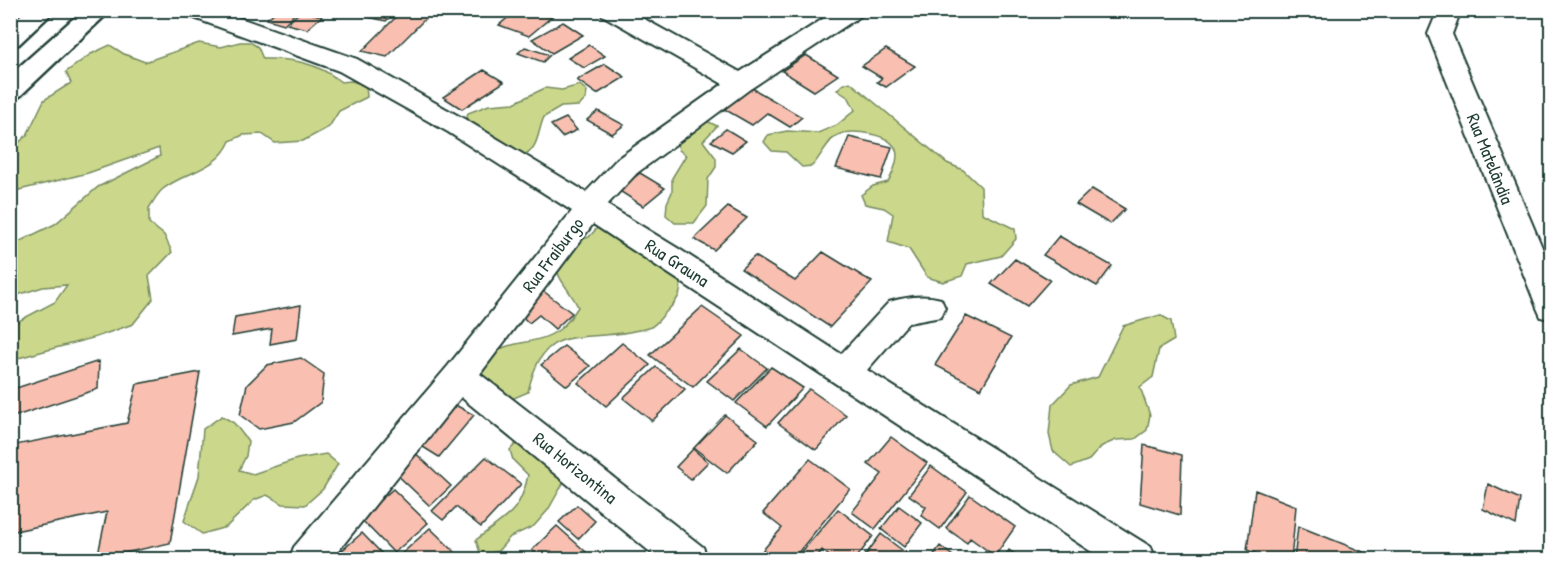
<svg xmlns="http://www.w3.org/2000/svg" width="1562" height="570" font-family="'Patrick Hand',sans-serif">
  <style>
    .green { fill: #cbd88b; stroke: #758a60; stroke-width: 1.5 }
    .building { fill: #f9bfb1; stroke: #1f3d34; stroke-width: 1.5 }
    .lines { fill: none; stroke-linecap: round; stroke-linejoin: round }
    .minor-casing { stroke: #1f3d34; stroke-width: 4 }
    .primary-casing { stroke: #1f3d34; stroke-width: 5 }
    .minor { fill: #fff; fill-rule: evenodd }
    .primary { fill: #fff; fill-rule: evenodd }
    .labels { text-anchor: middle; stroke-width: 4.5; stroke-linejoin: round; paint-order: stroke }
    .street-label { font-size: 18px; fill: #1f3d34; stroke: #fff }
  </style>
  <rect width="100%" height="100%" fill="#fff"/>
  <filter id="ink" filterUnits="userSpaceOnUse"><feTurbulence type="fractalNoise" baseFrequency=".0167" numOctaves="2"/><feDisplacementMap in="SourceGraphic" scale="12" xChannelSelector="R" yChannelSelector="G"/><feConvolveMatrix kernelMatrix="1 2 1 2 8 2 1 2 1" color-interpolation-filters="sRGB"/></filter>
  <g filter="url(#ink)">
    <!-- green -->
    <path class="green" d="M240 42H250L258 47 263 59C292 58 318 63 341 82L351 81 366 85 367 97 339 111 329 127 303 141 275 143 262 134 243 135 230 141C218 170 184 172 163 189 157 194 153 202 149 208V223L164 235 172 252 149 276 153 299 133 324 96 337 11 360V325L55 302 67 285 43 287 11 297V250L18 242 55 224 98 187 160 156 159 148 88 173 11 192V150L27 135 44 100 71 83 66 72 91 54 110 45 124 54 145 62 199 43 221 47Z
      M850 82 947 163 963 170 981 187 982 213 1015 229 1016 239 1001 256 967 264 962 276 943 282 927 277 909 249 888 242 893 214 884 208 865 204 861 195 873 186 888 182C902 156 902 141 871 134 861 132 848 130 838 135 828 139 821 157 812 166L802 167 786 152 772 151 764 142 768 135 787 131 818 133 837 125 855 110 849 98 837 90 842 85Z
      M580 85 587 91 586 99 579 106 561 107 544 117C536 135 540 153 516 157L491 134 476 131 466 121 468 113 489 105 514 103 545 88 562 90Z
      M707 121 717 126 703 141 716 158V167L708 179 707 206 694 223H675L666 215 667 203 672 192V178L686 155 679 150 677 143Z
      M598 227 614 228 618 243 632 246 680 275C683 292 679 299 667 311 662 316 657 324 651 327 645 330 635 330 629 332 575 342 543 323 528 392L512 399 477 376C493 332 529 352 560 329 567 323 573 315 578 307 571 291 558 281 555 264L574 242 589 237Z
      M1160 315 1171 321 1174 340 1159 349 1153 377 1140 387 1150 415 1147 430 1135 439 1116 440 1102 446 1089 460 1071 467 1053 451 1049 434 1052 405 1071 385 1098 377 1123 326Z
      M222 416 234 423 248 441 246 456 239 470 253 474 297 459 326 454 338 464 323 489 305 505 283 504 267 495 254 500 226 527 202 534 184 521 199 476 203 429Z
      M520 439 565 480 548 510 534 526 510 537 498 551 481 556 476 540C505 516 520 515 528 475L513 460 510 450Z"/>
    <!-- building -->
    <path class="building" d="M277 10H299L284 24 267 19Z
      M363 10H398L386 21 359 15Z
      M403 10 432 12 387 57 362 51Z
      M517 10H544L555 14 529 36 499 25Z
      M301 11 322 16 307 29 287 24Z
      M563 22 583 35 552 53 532 39Z
      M589 45 605 56 584 68 568 58Z
      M525 47 550 55 543 62 518 53Z
      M886 49 915 66 886 87 877 82 882 78 862 66Z
      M806 55 838 75 814 91 782 71Z
      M605 64 625 77 597 94 577 80Z
      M484 70 504 82 462 109 443 97Z
      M752 88 802 117 790 127 767 113 752 125 724 109Z
      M598 111 624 125 612 134 587 120Z
      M566 118 577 130 562 137 551 125Z
      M726 129 746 141 732 152 711 141Z
      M849 137 892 147 881 179 836 168Z
      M640 173 665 188 643 206 618 190Z
      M1092 189 1125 209 1110 224 1076 204Z
      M728 207 747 218 714 250 694 239Z
      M1059 236 1112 266 1097 286 1043 255Z
      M823 252 872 282 830 327 741 269 755 256 795 281Z
      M1015 259 1050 280 1027 306 991 284Z
      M542 290 572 313 555 329 539 315 529 323 516 311Z
      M301 305 297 339 270 344 272 329 232 336 235 317Z
      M702 307 744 336 693 387 650 355Z
      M966 316 1011 338 981 389 935 365Z
      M622 343 650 365 606 406 578 383Z
      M564 346 590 366 567 386 541 365Z
      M741 349 767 368 734 401 707 381Z
      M301 358 324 374 321 402 294 422 259 429 240 415 247 385 267 365Z
      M99 361 98 389 10 418V390Z
      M656 367 685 389 652 421 623 398Z
      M771 367 803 388 767 426 736 403Z
      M200 372 170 543 97 559 107 512 10 532V446L127 423 137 384Z
      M809 389 846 415 816 450 778 423Z
      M446 400 474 415 439 457 423 447 432 436 420 429Z
      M725 415 758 440 727 473 694 448Z
      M891 437 927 463 875 529 852 512 882 474 868 464Z
      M1144 445 1182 455 1180 515 1140 503Z
      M411 449 451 486 430 506 389 467Z
      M693 449 708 462 691 479 676 467Z
      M486 457 521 484 481 527 456 507 443 520 432 511Z
      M810 459 850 489 792 560H758L756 558 782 528 763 513Z
      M931 466 967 492 940 529 921 515 926 507 909 495Z
      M1488 484 1520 499 1516 525 1483 509Z
      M393 489 428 523 394 553 360 518Z
      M1255 490 1296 506 1291 560H1272L1247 550Z
      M970 495 1015 527 995 556 970 538 967 543 946 528Z
      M577 505 595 521 578 539 559 522Z
      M899 506 922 523 904 547 881 529Z
      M838 509 873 536 855 560H834L822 550 815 560H808L800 554Z
      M557 526 595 560H542L532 550Z
      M1298 526 1366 553V560H1294Z
      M430 528 458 555 453 560H395Z
      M362 533 387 559 331 560Z
      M881 534 915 560H867L864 557Z
      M940 546 958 560H930Z
      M1009 550 1023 560H1003Z"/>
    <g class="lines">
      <defs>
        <path id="minor" d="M183 10H217L357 59 466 120 586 192 617 159 723 84 602 15 599 10H628L740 72 837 10H865L862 15 750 89 637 173 607 205 679 249 841 354 889 302C906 297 924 294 941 299L945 308 941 317 908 323 867 370 1151 547 1156 560H1104L593 224 480 374 703 547 708 560H660L461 397 331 560H289L294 547 448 366 572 211 448 132 339 71 186 15Z
          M1438 10H1461L1452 34 1552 271V320L1541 317 1537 308 1428 34Z"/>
        <path id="primary" d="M27 10H55L19 44 10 46V24Z
          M83 10H111L20 96 10 99V75Z"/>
      </defs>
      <!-- minor casing -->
      <use href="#minor" class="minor-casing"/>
      <!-- primary casing -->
      <use href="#primary" class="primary-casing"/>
      <!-- minor -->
      <use href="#minor" class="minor"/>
      <!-- primary -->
      <use href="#primary" class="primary"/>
    </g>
  </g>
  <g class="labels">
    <!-- street labels -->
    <g class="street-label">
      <text transform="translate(1490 159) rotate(68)" y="6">Rua Matelândia</text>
      <text transform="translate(553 255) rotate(-53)" y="6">Rua Fraiburgo</text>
      <text transform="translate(677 263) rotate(33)" y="6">Rua Grauna</text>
      <text transform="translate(575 468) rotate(39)" y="6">Rua Horizontina</text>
    </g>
  </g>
  <!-- margin -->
  <rect width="1562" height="570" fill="none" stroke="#fff" stroke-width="36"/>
  <rect x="18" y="18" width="1526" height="534" fill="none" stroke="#1f3d34" stroke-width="2" filter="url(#ink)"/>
</svg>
